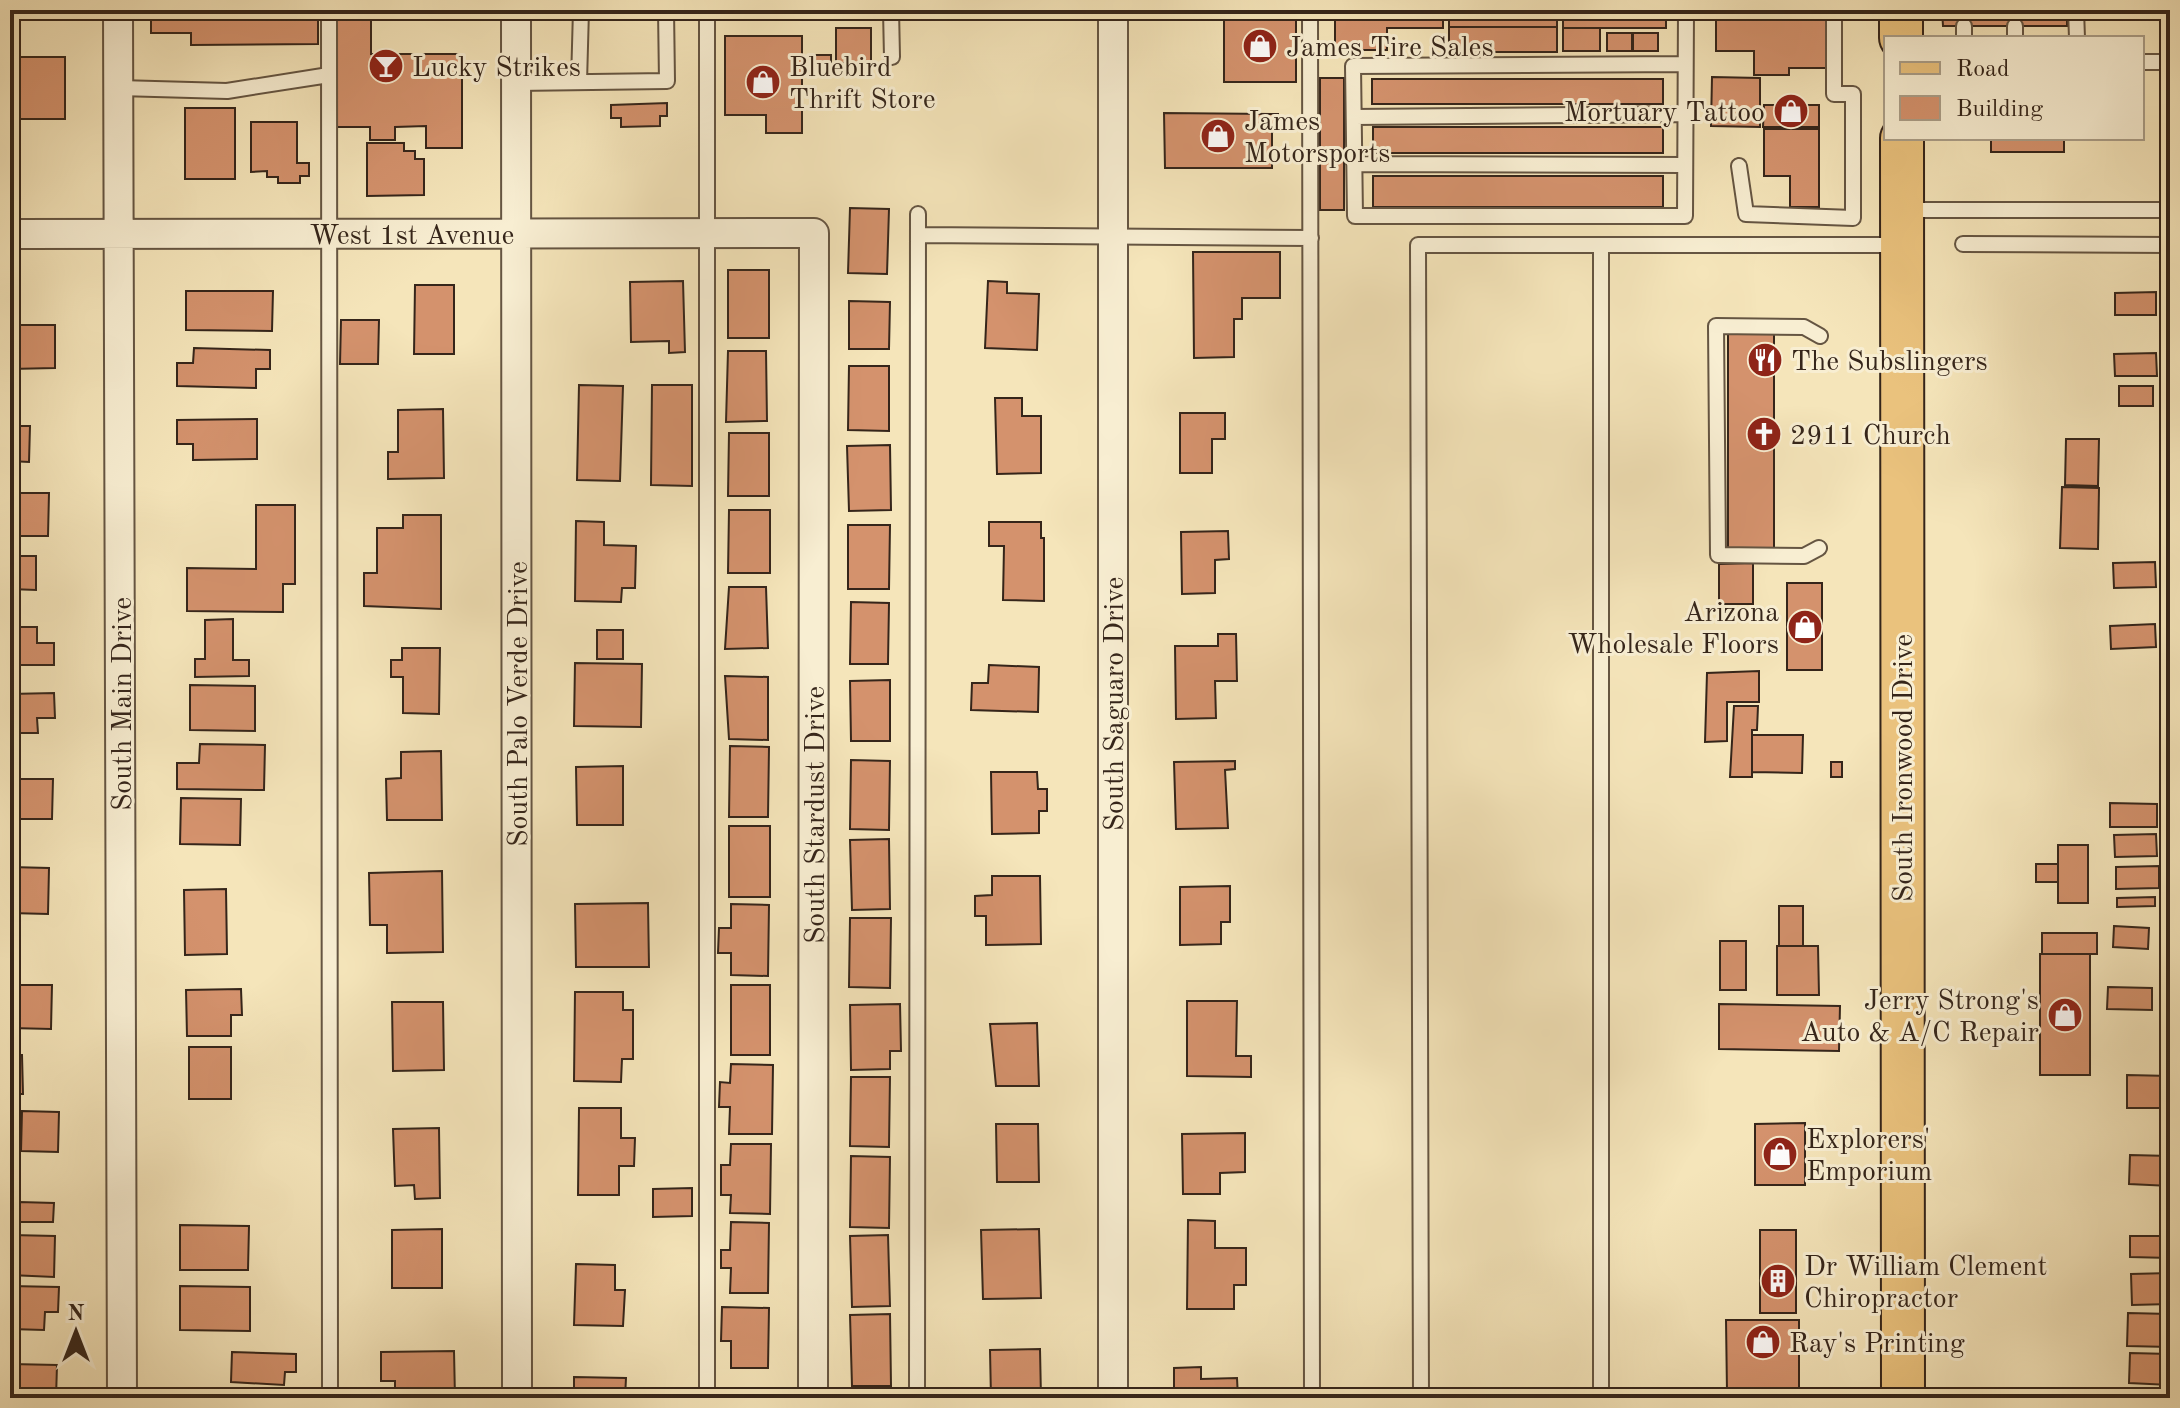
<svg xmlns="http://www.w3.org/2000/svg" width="2180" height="1408" font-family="'Old Standard TT',serif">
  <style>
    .building { fill: #d4926d; stroke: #35251a; stroke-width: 2 }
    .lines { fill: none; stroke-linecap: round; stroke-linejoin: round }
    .lane-casing { stroke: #655542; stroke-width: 18 }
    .street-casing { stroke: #655542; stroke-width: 32 }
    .primary-casing { stroke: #35251a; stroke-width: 46 }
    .lane { stroke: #f8eed2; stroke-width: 14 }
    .street { stroke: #f8eed2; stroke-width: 28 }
    .primary { stroke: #eac27d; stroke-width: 42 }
    .labels { text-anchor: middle; stroke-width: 6; stroke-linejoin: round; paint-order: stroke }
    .poi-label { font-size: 28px; fill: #35251a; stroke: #f8eed2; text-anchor: start }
    .street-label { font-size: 28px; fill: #35251a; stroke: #f8eed2 }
  </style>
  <rect width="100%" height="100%" fill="#f5e5ba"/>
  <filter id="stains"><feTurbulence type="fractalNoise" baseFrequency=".0025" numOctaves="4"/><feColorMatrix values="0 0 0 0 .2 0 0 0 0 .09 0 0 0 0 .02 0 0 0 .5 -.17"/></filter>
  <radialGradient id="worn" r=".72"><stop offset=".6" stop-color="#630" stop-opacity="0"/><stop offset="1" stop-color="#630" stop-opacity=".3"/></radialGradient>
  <!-- building -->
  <path class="building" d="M151 10H318V44L191 45V33H151Z
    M335 10H371V54H462V148H426V126L395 127V140H370V127H336Z
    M1224 10H1296V82H1224Z
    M1335 10H1443V28H1387V50H1335Z
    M1449 10H1557V27H1449Z
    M1563 10H1666V28H1563Z
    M1716 10H1831V68H1789V75H1754V51H1716Z
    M1942 10H2067V26H1943Z
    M1449 27H1557V52H1449Z
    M836 28H871V63H863V72H846V63H836Z
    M1563 28H1600V51H1563Z
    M1607 33H1632V51H1607Z
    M1633 33H1658V51H1633Z
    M725 36H802V133H766V115H725Z
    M812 55H831V73H812Z
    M10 57H65V119H10Z
    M1712 77 1760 78V127L1711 126Z
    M1320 78H1344V210H1320Z
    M1372 79H1663V104H1372Z
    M667 103V116H660V126L621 127V118H611V105Z
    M1764 105H1819V127H1763Z
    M185 108H235V179H185Z
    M1164 113 1278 114V132H1272V168H1165Z
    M251 122H297V163H309V176H300V183H278V177H267V171L251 172Z
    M1373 127H1663V153H1373Z
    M1764 129H1819V207H1790V176H1764Z
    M1991 138H2064V152H1991Z
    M367 143H404V151H415V159H424V195L367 196Z
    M1373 176H1663V207H1373Z
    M850 208 889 209 887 274 848 273Z
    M1193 252H1280V298H1242V319H1234V357L1194 358Z
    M728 270H769V338H728Z
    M683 281 685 352 669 353V341L631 342 630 282Z
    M988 281 1007 282V293L1039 294 1037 350 985 348Z
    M415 285H454V354H414Z
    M186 291H273L272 331 186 330Z
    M2156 292V315H2115V293Z
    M849 301 890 302 889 349H849Z
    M341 320H379L378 364H340Z
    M10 325H55V368L10 369Z
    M1728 333H1774V549H1728Z
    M194 348 270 350V369H256V388L177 386V363H193Z
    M728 351H766L767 421 726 422Z
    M2156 353 2157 376H2115L2114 354Z
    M849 366H889V431L848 430Z
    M579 385 623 386 620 481 577 480Z
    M652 385H692V486L651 485Z
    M2119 386H2153V406H2119Z
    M995 398H1022V416H1041V473L997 474Z
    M443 409 444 478 388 479V452H398V410Z
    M1180 413H1225V439H1212V473H1180Z
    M257 419V459L193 460V444H177V420Z
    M10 426H30L29 462 10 461Z
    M729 433H769V496H728Z
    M2066 439H2099L2098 486 2065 485Z
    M890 445 891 510 849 511 847 446Z
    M2062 487 2099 488 2098 549 2060 548Z
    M14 493H49L48 536H10Z
    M256 505H295V584H283V612L187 611V568L256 569Z
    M729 510H770V573H728Z
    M403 515H441V609L364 606V573H377V528H403Z
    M576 521 604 522V545L636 546 635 588H622L621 602 575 601Z
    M989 522H1041V538H1044V601L1003 600 1004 546H989Z
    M848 525H890L889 589H848Z
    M1228 531 1229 559 1215 560V593L1182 594 1181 532Z
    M10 556H36V590L10 589Z
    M2155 562 2156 587 2114 588 2113 563Z
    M1753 563V604H1719V564Z
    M1787 583H1822V670H1787Z
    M729 587H766L768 648 725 649Z
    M851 602 889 603 888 664H850Z
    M233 619V660H249V676L195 677V659H205V620Z
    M2155 624 2156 647 2111 649 2110 626Z
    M10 627H37V643H54V665H10Z
    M597 630H623V659H597Z
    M1218 634H1236L1237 681H1215L1216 718 1176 719 1175 646H1218Z
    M402 648H440L439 714 403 713V677H391V660H402Z
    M575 663 642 664 641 727 574 726Z
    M989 665 1039 667 1038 712 971 710 972 683H988Z
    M1759 671V702H1727V741L1705 742 1707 673Z
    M725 676 768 677V740L729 739Z
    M890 680V741H851L850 681Z
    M190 685 255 686V731L190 730Z
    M54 693 55 718H37L38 733H10V694Z
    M1734 706H1758L1757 730H1752V777H1730Z
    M1752 735H1803L1802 773 1752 772Z
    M200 744 265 745 264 790 177 789V763H199Z
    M730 746 769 747 768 817H729Z
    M441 751 442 820H387L386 779 401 778V752Z
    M851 760 890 761 889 830 850 829Z
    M1235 761V769L1225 770 1228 828 1176 829 1174 762Z
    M1831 762H1842V777H1831Z
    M623 766V825H577L576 767Z
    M991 772H1037L1038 789H1047V811H1039V833L992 834Z
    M10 779H53L52 819H10Z
    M181 798 241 799 240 845 180 844Z
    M2110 803 2157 804V827H2110Z
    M729 826H770V897H729Z
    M2156 834 2157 856 2115 857 2114 835Z
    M889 839 890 909 852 910 850 840Z
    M2058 845H2088V903H2058Z
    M2036 864H2058V882H2036Z
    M2159 866V888L2116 889V867Z
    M10 867 49 868 48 914 10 913Z
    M442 871 443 952 387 953V925H370L369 873Z
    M992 876H1040L1041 944 986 945V916H975V896L992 895Z
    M1230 886V922H1221V944L1180 945V887Z
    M226 889 227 954 185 955 184 890Z
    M2155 897V906L2117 907V898Z
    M648 903 649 967H576L575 904Z
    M731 904 769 905 768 976 731 975V953H718L719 928H731Z
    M1779 906H1803V946H1779Z
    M850 918H891L890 988 849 987Z
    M2114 926 2149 928 2148 949 2113 947Z
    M2042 933H2097V954H2042Z
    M1720 941H1746V990H1720Z
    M1777 946H1818L1819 995H1777Z
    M2040 954H2090V1075H2040Z
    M10 985H52L51 1029 10 1028Z
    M731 985H770V1055H731Z
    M2108 987 2152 988V1010L2107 1009Z
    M241 989 242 1015H231V1036H187L186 990Z
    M575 992H623V1010H633V1059H622L621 1082 574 1081Z
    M1187 1001H1237L1236 1056H1251V1077L1187 1076Z
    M392 1002H443L444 1070 393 1071Z
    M900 1004 901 1051H890V1069L851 1070 850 1005Z
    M1719 1004 1840 1006 1839 1051 1719 1049Z
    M1037 1023 1039 1086H996L990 1024Z
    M189 1047H231V1099H189Z
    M10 1055H22L23 1094H10Z
    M731 1064 773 1065 772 1134H729L730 1107H719L720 1082 730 1083Z
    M2127 1075 2170 1076V1108H2127Z
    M851 1077H890L889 1147 850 1146Z
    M579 1108H621V1138H635L634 1166H619V1195H578Z
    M22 1111 59 1112 58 1152 21 1151Z
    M1805 1123V1185H1755V1124Z
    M996 1124H1038L1039 1182H997Z
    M439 1128 440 1198 415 1199 414 1185 395 1186 393 1129Z
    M1245 1133V1172L1220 1173V1194H1183L1182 1134Z
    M731 1144H771L770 1214 730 1213 731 1195H721V1165H730Z
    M2130 1155 2170 1156V1186L2129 1184Z
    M851 1156 890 1157 889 1228 850 1227Z
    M692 1188V1216L653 1217V1189Z
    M19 1202 54 1203 53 1222H19Z
    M1188 1220 1215 1221V1248H1246V1285H1234V1309H1187Z
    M731 1222 769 1223 768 1293H730L731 1268H721V1250H730Z
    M180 1225 249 1226 248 1270H180Z
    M442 1229V1288H392V1230Z
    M1039 1229 1041 1298 983 1299 981 1230Z
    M1760 1230H1796V1313H1760Z
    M11 1235 55 1236 54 1277 10 1275Z
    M888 1235 890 1306 852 1307 850 1236Z
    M2130 1236H2170V1258L2130 1257Z
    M576 1264 615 1265V1290H625L623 1326 574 1325Z
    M2170 1273V1304L2132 1305 2131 1274Z
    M10 1286 59 1287 58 1312H45L44 1330 10 1329Z
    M180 1286 250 1287V1331L180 1330Z
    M722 1307 769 1308 768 1368H731V1341H721Z
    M2128 1313 2170 1314V1347L2127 1346Z
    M890 1314 891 1386H852L850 1315Z
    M1726 1320H1799V1391H1748V1398H1717V1392H1727Z
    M1040 1349 1041 1398H991L990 1350Z
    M454 1351 455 1398H395V1381H381V1352Z
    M232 1352 296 1354V1372H285L284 1385 231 1382Z
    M2130 1353 2170 1354V1385L2129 1383Z
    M11 1364 57 1365 56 1398H10Z
    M1201 1367V1379L1237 1378 1238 1398H1174V1368Z
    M574 1377 626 1378 625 1398H574Z"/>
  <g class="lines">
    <defs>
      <path id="lane" d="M329 10 330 1398
        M707 10V1398
        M891 10 892 57
        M1310 10 1312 1398
        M2076 10 2077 38
        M2015 26V38
        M1964 38V26
        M2142 62H2170
        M1685 64 1353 66 1355 216H1685L1686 10
        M579 82 581 10
        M516 83 667 81 666 10
        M119 88 227 91 329 75
        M1354 117 1685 114
        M1354 164 1685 165
        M1739 166 1746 214 1853 218V94H1834V10
        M1906 210H2170
        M918 235 1311 238
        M1963 244 2170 245
        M1819 548 1804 556 1718 555 1716 326 1804 327 1820 336
        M917 1398 918 214
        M1421 1398 1418 245H1897
        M1601 1398V245"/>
      <path id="street" d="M118 10 122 1398
        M516 10 517 1398
        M1113 10V1398
        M10 234 814 233 813 1398"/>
      <path id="primary" d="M1901 10V38
        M1902 138 1903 1398"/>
    </defs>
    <!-- lane casing -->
    <use href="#lane" class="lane-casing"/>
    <!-- street casing -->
    <use href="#street" class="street-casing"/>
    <!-- primary casing -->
    <use href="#primary" class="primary-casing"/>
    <!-- lane -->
    <use href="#lane" class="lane"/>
    <!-- street -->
    <use href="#street" class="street"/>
    <!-- primary -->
    <use href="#primary" class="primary"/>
  </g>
  <!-- icons -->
  <defs>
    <symbol id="shop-disc" viewBox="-11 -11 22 22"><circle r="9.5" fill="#8f2418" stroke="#f8eed2"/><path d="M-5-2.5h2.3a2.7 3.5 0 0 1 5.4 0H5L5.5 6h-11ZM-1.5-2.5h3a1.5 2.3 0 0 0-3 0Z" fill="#fff"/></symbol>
    <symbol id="bar-disc" viewBox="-11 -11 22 22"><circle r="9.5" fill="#8f2418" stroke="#f8eed2"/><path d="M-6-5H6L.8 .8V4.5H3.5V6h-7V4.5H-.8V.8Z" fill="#fff"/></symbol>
    <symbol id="restaurant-disc" viewBox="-11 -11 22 22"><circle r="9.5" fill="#8f2418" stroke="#f8eed2"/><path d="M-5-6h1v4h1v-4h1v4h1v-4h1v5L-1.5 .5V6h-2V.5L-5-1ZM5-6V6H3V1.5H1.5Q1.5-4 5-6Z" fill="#fff"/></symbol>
    <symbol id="church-disc" viewBox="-11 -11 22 22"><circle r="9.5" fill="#8f2418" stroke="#f8eed2"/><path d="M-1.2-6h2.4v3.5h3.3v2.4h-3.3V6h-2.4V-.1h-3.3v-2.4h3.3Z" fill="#fff"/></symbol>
    <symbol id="building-disc" viewBox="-11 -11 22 22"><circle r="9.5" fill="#8f2418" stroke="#f8eed2"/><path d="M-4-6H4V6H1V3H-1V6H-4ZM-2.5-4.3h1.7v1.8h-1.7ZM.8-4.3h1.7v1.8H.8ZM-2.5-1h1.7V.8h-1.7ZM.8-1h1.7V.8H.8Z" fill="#fff"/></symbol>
  </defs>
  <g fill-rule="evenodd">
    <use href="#shop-disc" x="1240" y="26" width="40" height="40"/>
    <use href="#bar-disc" x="366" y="46" width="40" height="40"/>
    <use href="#shop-disc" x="743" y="62" width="40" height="40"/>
    <use href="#shop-disc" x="1771" y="91" width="40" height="40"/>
    <use href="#shop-disc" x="1198" y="116" width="40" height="40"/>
    <use href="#restaurant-disc" x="1745" y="340" width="40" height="40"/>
    <use href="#church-disc" x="1744" y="414" width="40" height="40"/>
    <use href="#shop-disc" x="1785" y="607" width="40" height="40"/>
    <use href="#shop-disc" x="2045" y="995" width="40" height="40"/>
    <use href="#shop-disc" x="1760" y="1134" width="40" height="40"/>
    <use href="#building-disc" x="1758" y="1261" width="40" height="40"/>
    <use href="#shop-disc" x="1743" y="1322" width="40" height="40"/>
  </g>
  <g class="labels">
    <!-- poi labels -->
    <g class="poi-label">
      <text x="1286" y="56">James Tire Sales</text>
      <text x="412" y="76">Lucky Strikes</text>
      <text x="789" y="76">Bluebird<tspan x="789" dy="32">Thrift Store</tspan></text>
      <text x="1765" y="121" text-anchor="end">Mortuary Tattoo</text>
      <text x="1244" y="130">James<tspan x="1244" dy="32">Motorsports</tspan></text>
      <text x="1791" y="370">The Subslingers</text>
      <text x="1790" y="444">2911 Church</text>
      <text x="1779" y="621" text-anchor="end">Arizona<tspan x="1779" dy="32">Wholesale Floors</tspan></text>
      <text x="2039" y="1009" text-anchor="end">Jerry Strong's<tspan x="2039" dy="32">Auto &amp; A/C Repair</tspan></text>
      <text x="1806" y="1148">Explorers'<tspan x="1806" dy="32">Emporium</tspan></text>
      <text x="1804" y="1275">Dr William Clement<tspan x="1804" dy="32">Chiropractor</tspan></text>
      <text x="1789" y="1352">Ray's Printing</text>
    </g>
    <!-- street labels -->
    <g class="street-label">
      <text x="412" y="244">West 1st Avenue</text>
      <text transform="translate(121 704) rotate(-90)" y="10">South Main Drive</text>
      <text transform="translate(517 704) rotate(-90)" y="10">South Palo Verde Drive</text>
      <text transform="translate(1113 704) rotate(-90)" y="10">South Saguaro Drive</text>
      <text transform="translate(1902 768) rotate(-90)" y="10">South Ironwood Drive</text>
      <text transform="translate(814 815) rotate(-90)" y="10">South Stardust Drive</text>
    </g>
  </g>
  <!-- margin -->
  <rect width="2180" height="1408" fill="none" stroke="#f5e5ba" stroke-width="40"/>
  <rect x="12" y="12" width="2156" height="1384" fill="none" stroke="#35251a" stroke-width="4"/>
  <rect x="20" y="20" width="2140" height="1368" fill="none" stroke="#35251a" stroke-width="2"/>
  <!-- legend -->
  <rect x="1884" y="36" width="260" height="104" fill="#f8eed2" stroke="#aa9e88" stroke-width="2"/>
  <rect x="1900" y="62" width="40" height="12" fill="#eac27d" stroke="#aa9e88" stroke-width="2"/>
  <text x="1956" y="76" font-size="24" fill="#35251a">Road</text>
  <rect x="1900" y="96" width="40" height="24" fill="#d4926d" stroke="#aa9e88" stroke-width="2"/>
  <text x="1956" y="116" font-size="24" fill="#35251a">Building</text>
  <!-- north arrow -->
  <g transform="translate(76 1332)" stroke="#f8eed2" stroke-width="6" paint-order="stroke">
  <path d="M0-6L14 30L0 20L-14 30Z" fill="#35251a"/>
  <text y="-12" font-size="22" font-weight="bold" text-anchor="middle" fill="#35251a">N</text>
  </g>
  <rect width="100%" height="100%" filter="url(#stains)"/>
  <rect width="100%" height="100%" fill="url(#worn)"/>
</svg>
